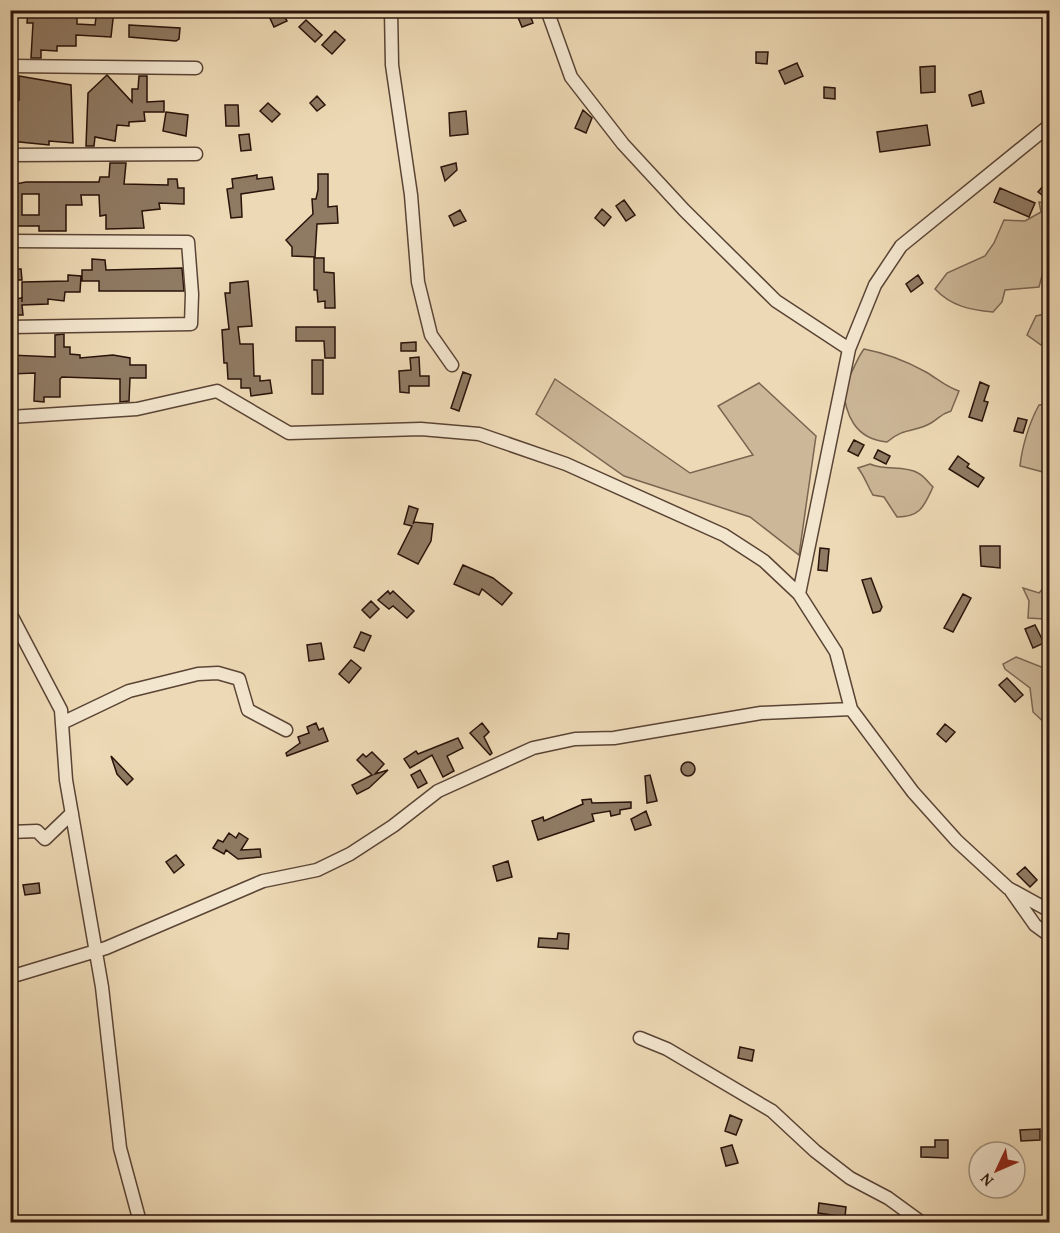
<svg xmlns="http://www.w3.org/2000/svg" width="1060" height="1233" font-family="'Gentium Book Plus',serif">
  <style>
    .green { fill: #ccb798; stroke: #7a6551; stroke-width: 1.5 }
    .building { fill: #8f7a63; stroke: #29130a; stroke-width: 1.5; fill-rule: evenodd }
    .lines { fill: none; stroke-linecap: round; stroke-linejoin: round }
    .minor-casing { stroke: #5a4435; stroke-width: 15 }
    .minor { stroke: #f3e6cf; stroke-width: 12 }
  </style>
  <rect width="100%" height="100%" fill="#edd9b5"/>
  <filter id="stains"><feTurbulence type="fractalNoise" baseFrequency=".00333" numOctaves="4"/><feColorMatrix values="0 0 0 0 .2 0 0 0 0 .09 0 0 0 0 .02 0 0 0 .5 -.17"/></filter>
  <radialGradient id="worn" r=".72"><stop offset=".6" stop-color="#630" stop-opacity="0"/><stop offset="1" stop-color="#630" stop-opacity=".3"/></radialGradient>
  <!-- green -->
  <path class="green" d="M1039 202 1050 204 1049 264 1043 272 1039 287 1005 290 1002 302 993 312C970 310 951 306 935 289L947 273 985 256 994 243 1004 220 1025 221 1041 212Z
    M1049 313V336L1041 345 1027 335 1036 316Z
    M864 349C885 353 908 362 926 372 938 379 946 387 959 391L951 411C941 414 939 418 931 423 917 432 904 427 887 442 855 439 845 415 843 386 853 374 855 361 864 349Z
    M555 379 690 473 753 455 718 406 759 383 816 436 799 555 750 517 624 476 536 414Z
    M1049 404H1050L1049 477 1043 472 1020 466C1022 447 1029 423 1039 405Z
    M870 464C885 471 904 465 918 473 923 475 929 483 933 487 924 506 921 517 897 517L884 497 873 495C867 485 865 477 858 468Z
    M1049 582V626L1045 619 1028 618 1029 601 1023 588 1039 593Z
    M1016 657 1049 670V727L1033 712 1030 688 1005 669 1003 664Z"/>
  <!-- building -->
  <path class="building" d="M97 10H114L111 37 76 35V46H57V51L41 50V58H31L33 23H27L28 11 77 16V24L95 25Z
    M275 10H281L287 21 274 27 268 14Z
    M515 10H528L533 23 522 27Z
    M306 20 322 35 315 42 299 27Z
    M129 25 180 28 179 39 176 41 129 37Z
    M335 31 345 40 332 54 322 45Z
    M756 52H768L767 64 756 63Z
    M797 63 803 76 785 84 779 71Z
    M935 66V92L921 93 920 67Z
    M107 75 132 102V89H138L139 76H147V102L164 101V112H144L145 121 129 122V126L117 125 115 141 95 137 94 146H86L88 93Z
    M19 76 71 85 73 143 49 141V145L10 141V100H19Z
    M824 87 835 88V99L824 98Z
    M981 91 984 103 972 106 969 95Z
    M317 96 325 105 317 111 310 103Z
    M268 103 280 114 272 122 260 111Z
    M225 105H238L239 126H226Z
    M583 110 592 118 586 133 575 128Z
    M466 111 468 134 450 136 449 113Z
    M166 112 188 115 186 136 163 131Z
    M927 125 930 145 880 152 877 132Z
    M249 134 251 150 241 151 239 135Z
    M110 163H126L124 184 168 185V179H177L178 188H184V204L159 203 160 209 142 211 144 228 106 229V215L100 216 99 195H81L82 205H66V231H39V226H10V185L26 182H99L100 177H109ZM22 194H39V215H22Z
    M456 163 457 170 445 181 441 167Z
    M318 174H328V207L337 206 338 223 317 224 315 257 292 256V247L286 240 313 214 312 199H316L318 190Z
    M257 175V179L272 177 274 189 241 194 242 217 231 218 227 189 233 188 232 179Z
    M1050 178V201L1038 192Z
    M1000 188 1035 203 1029 217 994 202Z
    M624 200 635 215 626 221 616 206Z
    M602 209 611 217 604 226 595 218Z
    M460 210 466 221 454 226 449 216Z
    M314 258H324V272L334 273 335 308H325V301L318 302 317 290H314Z
    M92 259 105 260 106 270 182 268 184 291H99V281H82V270H92Z
    M10 269H21L22 280H10Z
    M68 275 81 276 80 292H65L64 301 48 299V304L22 305 23 315H14L13 299 22 298V302V282L68 281Z
    M918 275 923 283 911 292 906 284Z
    M248 281 252 326 238 327 240 344H253L254 376H260V381L270 380 272 393 251 396 250 388H241V379H228L227 363H224L222 330 229 329 225 293H230V283Z
    M296 327H335V358H325L324 341H296Z
    M64 334V347H70V354L80 355V358L113 355 130 358V365H146V378H130L129 401 120 402V379L62 377 60 379V397H44V402L34 401 35 373 10 374V355L55 357V335Z
    M416 342V351H401V343Z
    M419 357 420 376H429V386H409V393L400 392 399 371 411 370 410 358Z
    M312 360H323V394H312Z
    M463 372 471 375 459 411 451 408Z
    M980 382 989 386 984 401 988 402 982 421 969 417Z
    M1018 418 1027 420 1023 433 1014 431Z
    M854 440 864 445 858 456 848 451Z
    M878 450 890 456 886 464 874 458Z
    M958 456 969 464 967 467 984 478 978 487 949 469Z
    M409 506 418 509 413 524 414 522 433 524 431 541 418 564 398 554 412 526 404 524Z
    M980 546H1000V568L981 566Z
    M820 548 829 549 827 571 818 570Z
    M463 565 493 578 512 593 502 605 482 589 479 595 454 584Z
    M871 578 882 607 880 611 873 613 862 580Z
    M388 591 390 594 393 591 414 611 407 618 393 606 389 609 378 600Z
    M963 594 971 598 953 632 944 628Z
    M371 601 379 609 370 618 362 610Z
    M1035 625 1044 643 1033 648 1025 629Z
    M361 632 371 636 364 651 354 647Z
    M321 643 324 659 309 661 307 645Z
    M351 660 361 668 349 683 339 674Z
    M1007 678 1023 695 1015 702 999 685Z
    M316 723 319 730 323 728 328 741 287 756 286 753 300 743 298 737 309 733 307 727Z
    M482 723 489 732 484 737 492 753 490 755 470 733Z
    M945 724 955 732 946 742 937 734Z
    M458 738 463 748 447 756 454 771 443 777 432 755 410 768 404 759 416 751 418 754Z
    M372 752 384 764 375 774 388 770 369 788 357 794 352 785 372 775 357 760 363 754 366 757Z
    M111 756 133 779 127 785 117 774Z
    M681 769a7 7 0 1 1 14 0a7 7 0 1 1-14 0Z
    M420 770 427 783 418 788 411 775Z
    M650 775 657 801 647 803 645 776Z
    M591 799 592 803 631 802V808L620 810V814L611 816 610 811 592 814 594 821 538 840 532 821 543 817 544 821 583 804 582 800Z
    M646 811 651 825 635 830 631 819Z
    M229 833 236 838 239 833 248 839 241 850 260 849 261 857 238 859 226 850 224 854 213 848 218 840 223 842Z
    M176 855 184 865 174 873 166 862Z
    M508 861 512 877 497 881 493 866Z
    M1025 867 1037 880 1030 887 1017 874Z
    M39 883 40 893 25 895 23 885Z
    M558 933 569 934 568 949 538 947 539 938 557 939Z
    M740 1047 754 1050 752 1061 738 1058Z
    M730 1115 742 1120 736 1135 725 1131Z
    M1040 1129V1140L1021 1141 1020 1130Z
    M935 1140H948V1158L921 1157V1147H935Z
    M732 1145 738 1163 726 1166 721 1148Z
    M819 1203 846 1207 845 1217 818 1213Z"/>
  <g class="lines">
    <defs>
      <path id="minor" d="M391 10 392 65 411 195 418 282 431 335 452 365
        M547 10 571 77 623 144 684 210 776 301 849 349
        M10 66 196 68
        M10 155 196 154
        M10 241 188 242 192 294 191 324 10 327
        M10 417 137 409 217 391 289 433 421 429 479 434 566 464 724 535 764 561 799 594 836 652 851 709 913 792 957 841 1008 888 1050 911
        M799 594 849 349 875 285 901 246 1050 125
        M10 613 61 710 66 780 102 987 120 1148 140 1222
        M62 723 129 691 198 674 218 673 239 679 248 710 286 730
        M10 832 37 831 45 839 72 813
        M1011 891 1035 925 1050 936
        M10 977 106 948 263 881 317 870 350 854 393 826 438 791 533 748 575 739 614 738 761 713 851 709
        M640 1038 667 1049 772 1111 815 1151 850 1178 888 1198 921 1222"/>
    </defs>
    <!-- minor casing -->
    <use href="#minor" class="minor-casing"/>
    <!-- minor -->
    <use href="#minor" class="minor"/>
  </g>
  <!-- margin -->
  <rect width="1060" height="1233" fill="none" stroke="#edd9b5" stroke-width="36"/>
  <rect x="12" y="12" width="1036" height="1209" fill="none" stroke="#29130a" stroke-width="3"/>
  <rect x="18" y="18" width="1024" height="1197" fill="none" stroke="#29130a" stroke-width="1.5"/>
  <!-- north arrow -->
  <g transform="translate(997 1170) rotate(226)"><circle r="28" fill="#f3e6cf" stroke="#a29280" stroke-width="1.5"/>
  <path d="M0-4.5L10 22L0 15L-10 22Z" fill="#8f2418"/>
  <text y="-9" font-size="16" font-weight="bold" text-anchor="middle" fill="#29130a">N</text>
  </g>
  <rect width="100%" height="100%" filter="url(#stains)"/>
  <rect width="100%" height="100%" fill="url(#worn)"/>
</svg>
